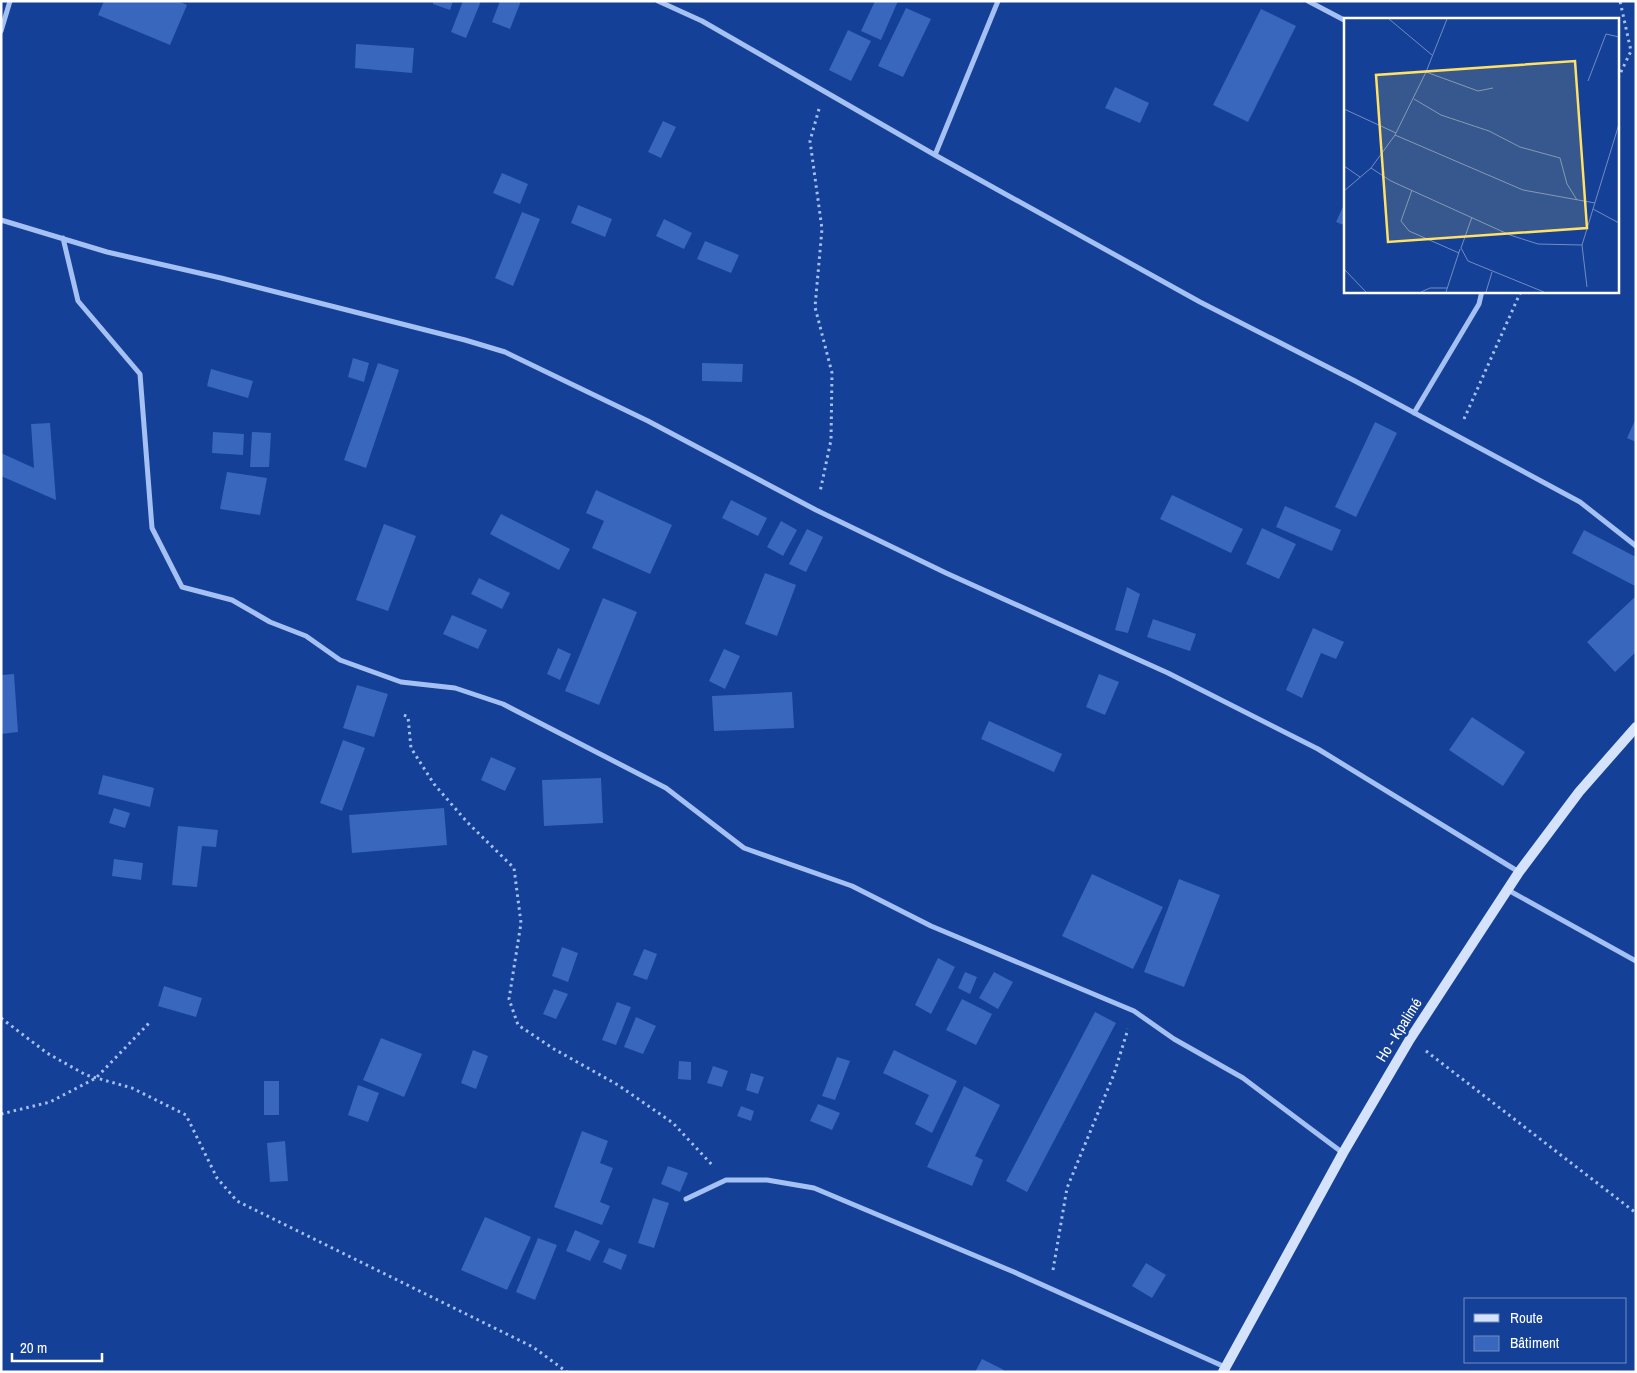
<svg xmlns="http://www.w3.org/2000/svg" width="1637" height="1373" font-family="'Archivo Narrow',sans-serif">
  <style>
    .building { fill: #3867bd }
    .lines { fill: none; stroke-linecap: round; stroke-linejoin: round }
    .path { stroke: #a5c0f2; stroke-width: 3; stroke-dasharray: 2.5 4; stroke-linecap: butt }
    .minor { stroke: #a5c0f2; stroke-width: 5 }
    .secondary { stroke: #d4e2fc; stroke-width: 10 }
    .labels { text-anchor: middle; stroke-width: 5; stroke-linejoin: round; paint-order: stroke }
    .street-label { font-size: 15px; fill: #fff; stroke: #144097 }
    .inset-road { fill: none; stroke: #728cc1; stroke-width: 1 }
    .view { fill: #ffe166; fill-opacity: 0.15; stroke: #ffe166; stroke-width: 2.5 }
    .inset-edge { fill: none; stroke: #fff; stroke-width: 2.5 }
  </style>
  <rect width="100%" height="100%" fill="#144097"/>
  <!-- building -->
  <path class="building" d="M104 1H178L187 5 170 45 98 15Z
    M433 1H453L450 10 433 4Z
    M463 1H481L466 38 451 32Z
    M500 1H521L510 29 492 22Z
    M875 1H898L881 40 861 31Z
    M906 8 931 19 903 77 878 66Z
    M1261 9 1296 26 1248 122 1213 105Z
    M848 30 871 41 851 81 829 70Z
    M356 44 414 48 412 73 355 68Z
    M1115 87 1149 103 1140 123 1105 108Z
    M663 121 676 127 661 158 648 152Z
    M502 173 528 184 520 204 493 193Z
    M1346 200V226L1336 222Z
    M578 205 612 219 605 237 571 223Z
    M522 212 540 219 513 286 495 278Z
    M664 219 692 233 684 249 656 236Z
    M705 241 739 255 731 273 697 259Z
    M353 358 369 363 364 382 348 377Z
    M378 363 399 370 366 468 344 460Z
    M702 363 743 364 742 382 702 381Z
    M211 369 253 381 248 398 207 386Z
    M1636 418V442L1627 438Z
    M1375 422 1397 433 1356 517 1335 507Z
    M50 423 56 500 1 476V453L34 468 31 424Z
    M213 432 244 434 243 455 212 453Z
    M252 432 271 433 269 467H250Z
    M227 472 267 478 260 515 220 509Z
    M596 490 672 525 650 574 592 548 604 521 586 513Z
    M1172 495 1243 529 1231 553 1160 519Z
    M731 500 767 518 758 536 722 518Z
    M1285 506 1341 530 1332 551 1276 527Z
    M501 514 570 549 559 570 490 534Z
    M781 521 797 530 783 556 767 547Z
    M384 524 416 536 388 611 356 600Z
    M1262 528 1296 544 1279 579 1246 564Z
    M807 529 823 537 806 572 789 564Z
    M1584 530 1636 557 1635 586 1572 553Z
    M765 573 796 585 777 636 745 624Z
    M479 578 510 593 502 609 471 594Z
    M1127 587 1140 594 1128 633 1115 630Z
    M1636 596V652L1615 672 1587 642Z
    M603 598 637 612 599 705 565 691Z
    M452 615 487 630 478 649 443 634Z
    M1153 619 1196 634 1190 651 1147 637Z
    M1313 628 1344 642 1336 659 1321 653 1302 698 1286 690Z
    M558 648 571 654 560 680 547 674Z
    M724 649 740 656 725 689 709 681Z
    M14 674 18 732 1 734V675Z
    M1099 674 1119 682 1105 715 1086 707Z
    M357 685 388 694 374 737 343 728Z
    M792 692 794 728 714 731 712 696Z
    M1472 717 1525 752 1503 786 1449 750Z
    M989 721 1062 754 1054 772 981 739Z
    M343 740 365 748 342 811 320 803Z
    M491 757 516 768 505 791 481 780Z
    M103 775 154 788 150 807 98 794Z
    M601 778 603 823 544 826 542 780Z
    M114 808 130 813 125 828 109 823Z
    M444 808 447 845 352 853 349 815Z
    M178 826 218 830 216 847 202 846 197 887 172 885Z
    M114 859 143 863 141 880 112 876Z
    M1092 874 1163 907 1133 969 1062 936Z
    M1179 879 1220 895 1184 987 1144 972Z
    M562 947 578 953 568 982 552 976Z
    M644 949 657 954 647 980 633 975Z
    M938 958 955 967 931 1014 915 1005Z
    M965 972 977 977 970 994 958 988Z
    M994 972 1013 982 998 1009 979 998Z
    M164 986 202 998 196 1017 158 1006Z
    M554 989 568 994 556 1019 543 1014Z
    M962 999 992 1014 976 1045 946 1030Z
    M617 1002 631 1007 616 1045 602 1040Z
    M1095 1012 1116 1023 1027 1192 1006 1181Z
    M636 1017 656 1026 643 1054 624 1047Z
    M381 1038 422 1054 404 1097 363 1080Z
    M473 1050 488 1056 476 1089 461 1083Z
    M894 1050 957 1081 932 1133 915 1124 929 1095 883 1073Z
    M837 1057 850 1061 835 1100 822 1096Z
    M679 1061 691 1062V1080L678 1079Z
    M713 1066 728 1071 722 1087 707 1083Z
    M751 1073 764 1077 758 1094 746 1090Z
    M264 1081H279V1115H264Z
    M358 1085 379 1093 368 1122 348 1115Z
    M964 1086 1000 1105 975 1156 983 1160 972 1186 927 1167Z
    M818 1104 840 1113 832 1130 810 1121Z
    M741 1106 754 1111 751 1121 737 1116Z
    M582 1131 608 1141 600 1163 613 1168 600 1202 610 1206 602 1225 554 1207Z
    M285 1141 288 1181 270 1182 267 1143Z
    M668 1166 688 1173 680 1192 661 1184Z
    M653 1198 669 1203 654 1248 638 1243Z
    M485 1217 531 1237 507 1290 461 1270Z
    M575 1230 600 1241 590 1261 566 1251Z
    M538 1238 557 1245 535 1300 516 1292Z
    M609 1248 627 1255 621 1270 603 1262Z
    M1146 1263 1166 1275 1152 1298 1132 1286Z
    M982 1359 1004 1370 1003 1372H975Z"/>
  <g class="lines">
    <!-- path -->
    <path class="path" d="M1618 78 1631 51 1620 1
      M819 109 810 141 822 229 815 307 832 373 831 440 820 492
      M1464 419 1521 291
      M404 715 408 717 411 748 434 784 467 822 514 868 521 923 509 999 518 1025 554 1049 618 1085 673 1123 713 1166
      M1 1018 47 1053 86 1075 132 1088 186 1115 217 1178 237 1201 533 1347 567 1372
      M1426 1051 1636 1213
      M1 1114 50 1102 96 1078 151 1021
      M1053 1270 1067 1188 1114 1074 1128 1029"/>
    <!-- minor -->
    <path class="minor" d="M658 1 702 21 935 155 1200 302 1355 381 1580 502 1636 546
      M1308 1 1346 21
      M1 31 10 1
      M935 155 998 1
      M1 220 107 252 221 278 465 340 505 352 648 421 816 510 946 573 1168 673 1318 749 1519 872
      M63 238 78 301 140 374 152 528 182 587 232 600 270 622 306 636 340 660 401 682 455 688 503 704 666 788 744 848 852 886 931 926 1134 1011 1174 1039 1243 1078 1343 1153
      M1414 413 1479 304 1482 291
      M1508 890 1636 961
      M686 1199 726 1180H767L814 1188 1014 1272 1225 1367"/>
    <!-- secondary -->
    <path class="secondary" d="M1223 1372 1343 1153 1410 1039 1519 872 1579 792 1636 727"/>
  </g>
  <g class="labels">
    <!-- street labels -->
    <g class="street-label">
      <text transform="translate(1399 1030) rotate(-58)" y="5">Ho - Kpalimé</text>
    </g>
  </g>
  <!-- overview -->
  <g transform="translate(1344 18)">
    <rect width="275" height="275" fill="#144097"/>
    <path class="inset-road" d="M45 1 88 37M82 54 134 73 149 70M244 63 262 16 275 19M70 81 97 97 145 113 176 129 216 140 223 166 233 182M0 91 52 115M51 117 179 172 251 185M0 148 16 159M27 150 47 163 166 217 194 226 238 227M68 172 57 203 65 213 115 235M0 173 27 150 51 117 82 54 103 1M249 191 275 205M128 199 117 230 124 243 200 274M0 251 22 274M243 269 238 227 275 106M77 274 86 270H103M102 274 116 231M142 274 148 254"/>
    <path class="view" d="M231 43 243 210 44 224 32 57Z"/>
    <rect width="275" height="275" class="inset-edge"/>
  </g>
  <!-- border -->
  <rect width="1637" height="1373" fill="none" stroke="#ffffff" stroke-width="5"/>
  <!-- legend -->
  <rect x="1464" y="1298" width="162" height="65" fill="#144097" stroke="#728cc1"/>
  <rect x="1474" y="1314" width="25" height="8" fill="#d4e2fc" stroke="#728cc1"/>
  <text x="1510" y="1323" font-size="15" fill="#ffffff">Route</text>
  <rect x="1474" y="1336" width="25" height="15" fill="#3867bd" stroke="#728cc1"/>
  <text x="1510" y="1348" font-size="15" fill="#ffffff">Bâtiment</text>
  <!-- scale -->
  <path d="M12 1353v8h90v-8" fill="none" stroke="#ffffff" stroke-width="2.5"/>
  <text x="20" y="1353" font-size="15" fill="#ffffff" stroke="#144097" stroke-width="4" paint-order="stroke">20 m</text>
</svg>
